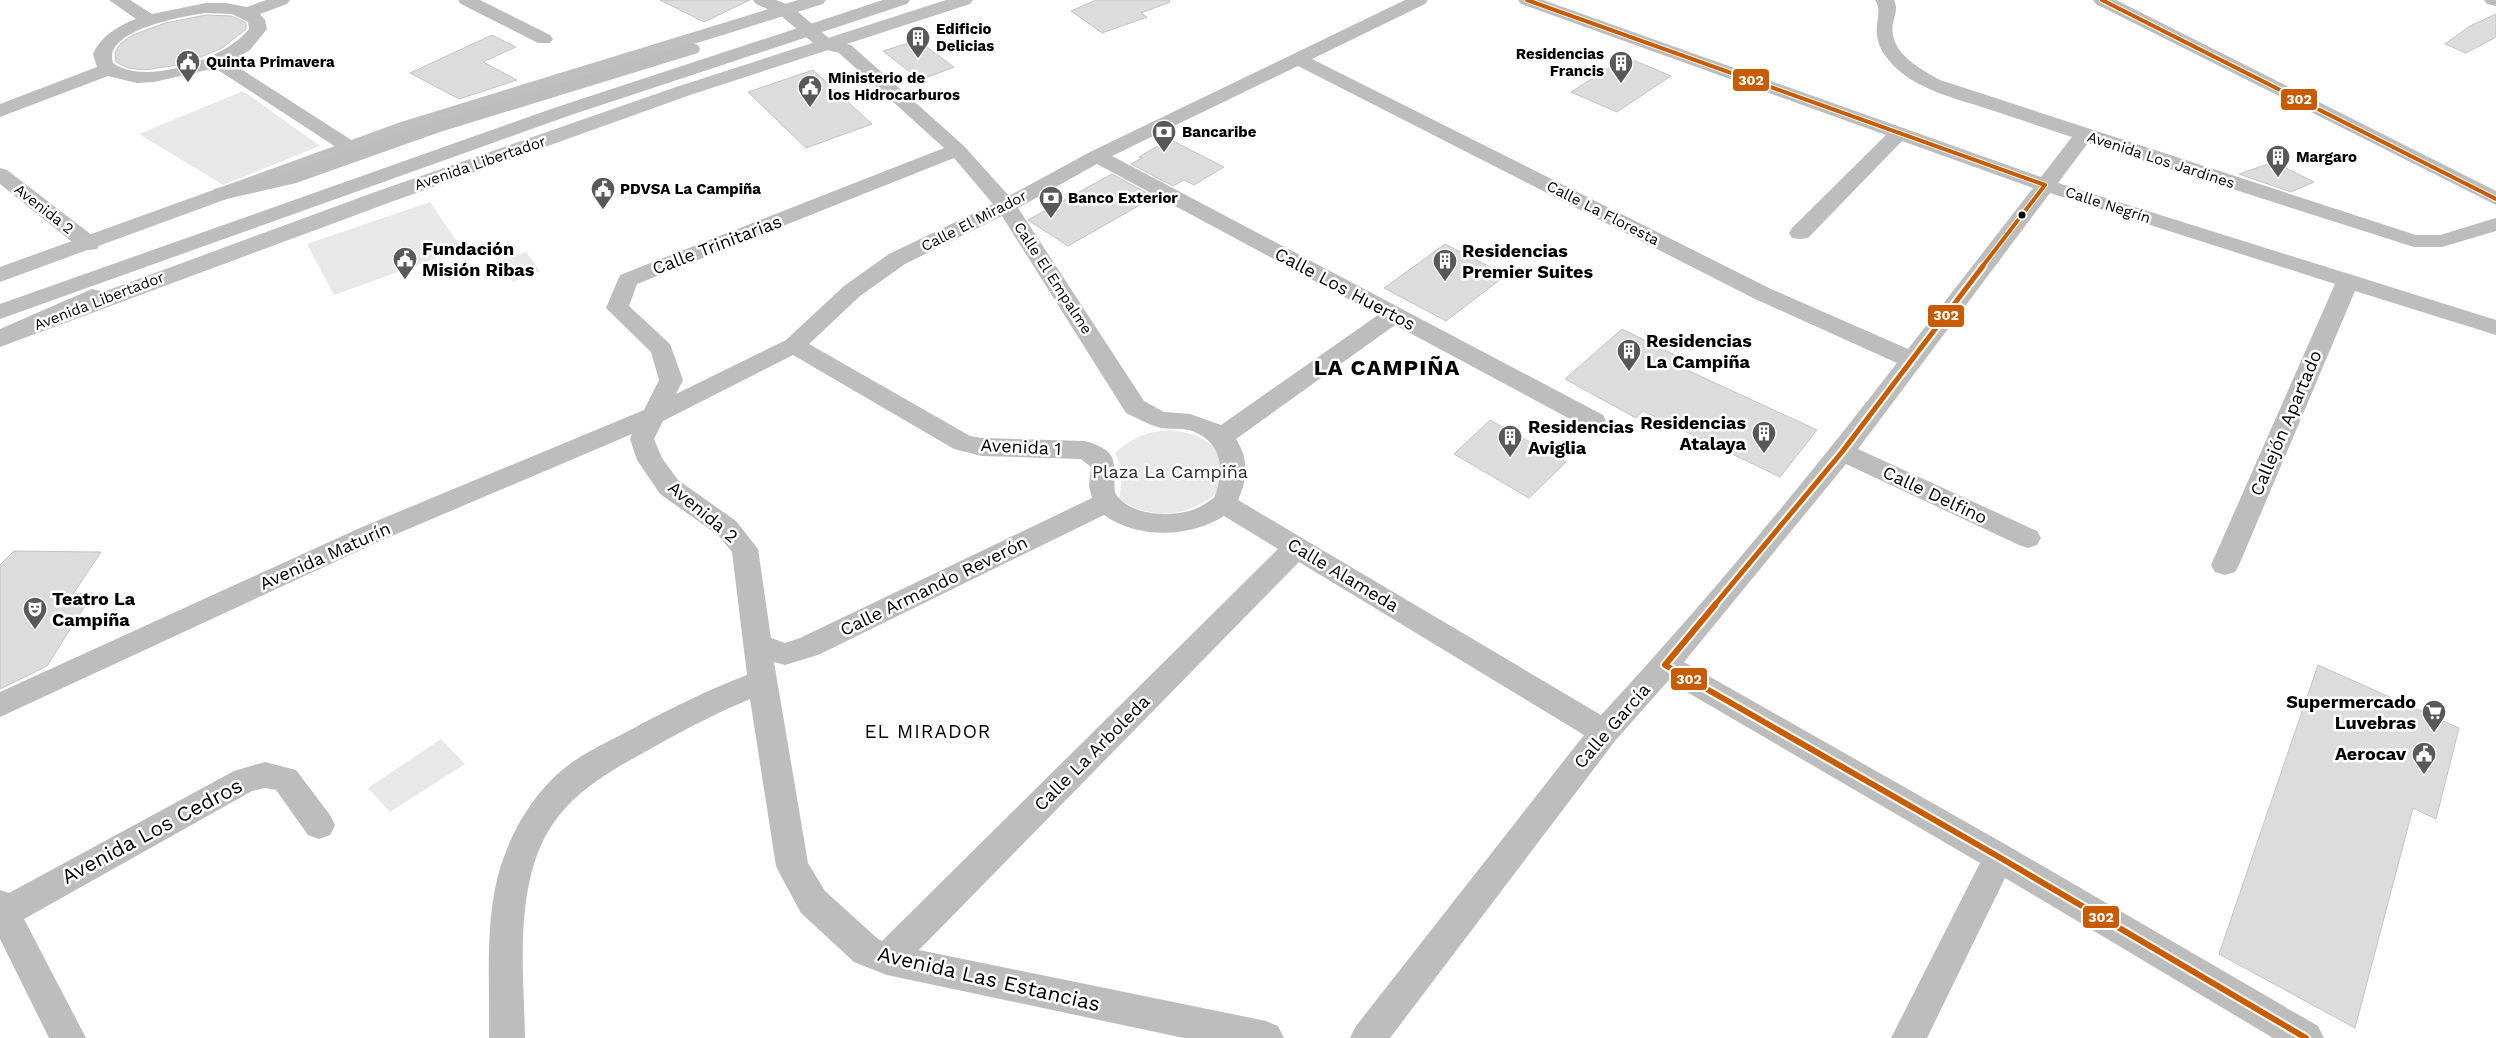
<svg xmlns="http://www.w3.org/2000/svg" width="2496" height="1038" font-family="'Work Sans',sans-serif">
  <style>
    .green { fill: #e8e8e8 }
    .building { fill: #dcdcdc; stroke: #c4c4c4 }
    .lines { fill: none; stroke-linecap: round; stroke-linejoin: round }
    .minor { fill: #bdbdbd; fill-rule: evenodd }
    .tertiary { fill: #bdbdbd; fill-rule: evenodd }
    .secondary { fill: #bfbfbf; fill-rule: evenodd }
    .primary { fill: #bdbdbd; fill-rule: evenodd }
    .bus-1-far2-casing { stroke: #fff; stroke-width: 6 }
    .bus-1-far1-casing { stroke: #fff; stroke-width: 9 }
    .bus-1-casing { stroke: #fff; stroke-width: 10 }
    .bus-1-far2 { stroke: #c95b00; stroke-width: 4 }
    .bus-1-far1 { stroke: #c95b00; stroke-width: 5 }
    .bus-1 { stroke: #c95b00; stroke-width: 6 }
    .bus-dot { fill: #000; stroke: #fff; stroke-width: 2 }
    .labels { text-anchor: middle; stroke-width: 5; stroke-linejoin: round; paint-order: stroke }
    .far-poi-label { font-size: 15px; font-weight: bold; fill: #000; stroke: #fff; text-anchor: start }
    .far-street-label { font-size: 15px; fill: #000; stroke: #fff }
    .street-label { font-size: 18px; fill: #000; stroke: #fff }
    .poi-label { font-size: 18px; font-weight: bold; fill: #000; stroke: #fff; text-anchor: start }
    .park-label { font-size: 18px; fill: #2d2d2d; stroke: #fff }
    .neighbourhood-label { font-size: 19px; letter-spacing: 1px; fill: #000; stroke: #fff }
    .near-street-label { font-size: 21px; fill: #000; stroke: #fff }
    .district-label { font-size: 22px; font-weight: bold; letter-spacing: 1px; fill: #000; stroke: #fff }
    .line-badge { stroke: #fff; stroke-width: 2 }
    .badge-label { font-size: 14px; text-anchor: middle; font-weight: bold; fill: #fff }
  </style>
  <rect width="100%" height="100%" fill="#fff"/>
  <!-- green -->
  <path class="green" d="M243 91 320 146 223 185 139 134Z
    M430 202 462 249 334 295 307 244Z
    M526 252 540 271 513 282 499 262Z
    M1170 430C1194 433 1212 439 1224 461 1223 469 1223 481 1219 488 1217 494 1208 500 1202 503 1174 519 1145 516 1119 499L1123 471 1115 453C1134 437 1144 432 1170 430Z
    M441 739 465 764 390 812 368 788Z"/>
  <!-- building -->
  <path class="building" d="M660 0H750L704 22Z
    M1096 0H1169L1170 2 1141 13 1147 17 1102 33 1071 11Z
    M2496 14V37L2466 53 2445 44 2470 26Z
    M206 15 232 16 246 23V29L222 48 184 64 145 70 128 68 116 62 115 52 121 43 133 35 165 23Z
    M492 35 516 47 483 62 517 80 459 99 410 73Z
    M918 40 939 56 954 67 920 80 883 51Z
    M1626 57 1671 76 1617 112 1571 92Z
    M813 70 872 124 806 148 748 92Z
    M1169 139 1224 167 1194 185 1184 180 1173 186 1131 164 1142 158 1139 157Z
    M2274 162 2314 182 2291 192 2239 174Z
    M1112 174 1154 197 1068 246 1028 220Z
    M1445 244 1506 275 1446 321 1384 288Z
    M1622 329 1693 364 1687 370 1817 430 1780 477 1643 411 1636 418 1565 379Z
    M1490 420 1566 462 1529 498 1454 454Z
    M14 551 101 552 73 594 93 593 47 666 0 689V565Z
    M2318 665 2459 728 2436 819 2413 808 2355 1028 2219 954Z"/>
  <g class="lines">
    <!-- minor -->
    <path class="minor" d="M109 0H130L152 14 206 3H226L247 7 266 0H290L287 4 260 14 265 20 267 29 250 50 230 62 356 143 359 147 356 151H342L215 68 154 82 137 83 108 76 0 117V104L97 67 93 54C101 36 118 26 136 19ZM206 13 232 14 248 22 249 29C227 58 145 87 113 63 102 30 184 16 206 13Z
      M458 0H480L550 35 553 39 550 43H538L461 4Z
      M753 0H776L791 6 831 40 851 45 964 146 1009 196 1090 152 1405 0H1428L1425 4 1312 59 1771 289 1908 349 2033 188 1902 141 1808 238 1800 239 1792 238 1789 233 1792 228 1886 135 1521 4 1518 0H1543L2041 177 2072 137C2044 128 2016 118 1988 109 1952 97 1907 88 1884 54 1868 30 1885 13 1875 0H1894C1898 8 1895 15 1893 23 1888 52 1919 68 1940 80L2416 235H2440L2496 218V231L2442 247H2414L2088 143 2058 183 2496 320V335L2355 291 2239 565 2235 572 2225 575 2215 572 2211 565 2335 284 2050 193 1858 449 2037 531 2041 538 2037 545 2028 548 2019 545 1846 464 1684 662 2010 847 2318 1026 2324 1038H2273L2005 878 1927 1038H1891L1980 863 1668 681 1615 741 1390 1038H1350L1356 1026 1584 735 1299 562 919 950 1266 1021 1278 1026 1284 1038H1184L887 975 854 962 801 913 781 876 776 866 750 699C716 713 684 730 652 748 599 777 553 802 534 864 517 919 524 982 525 1038H489C490 982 484 919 501 865 514 825 539 785 574 761 593 748 614 739 634 728 671 708 708 690 747 675L732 552 718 535 660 494 637 460 630 439 632 434 380 541 0 717V692L362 527 644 410 659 380 651 352 606 308 620 275 944 148 839 53 819 48 779 14 756 4ZM1298 66 1755 299 1897 363C1803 484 1705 603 1601 715L1238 500C1248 478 1249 460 1236 439L1395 325 1585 427 1594 429 1603 427 1606 421 1603 415 1112 156ZM954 158 993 204 889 254 844 286 786 340 676 394 683 380 670 344 629 306 637 284ZM1097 164 1378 315 1221 425 1190 414 1164 412 1144 401 1018 208ZM1002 216 1126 413C1137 418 1147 424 1158 427 1168 430 1179 428 1189 430 1222 440 1226 470 1214 498 1206 503 1198 509 1189 511 1166 517 1129 515 1115 493 1112 464 1123 452 1085 441L982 438 970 436 809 344 860 296 905 264ZM793 355 954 449 982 456 1081 459 1091 467 1089 486 1092 498 800 638 785 643 771 638 758 549 736 521 678 480 662 458 654 439 663 421ZM1104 515C1138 539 1189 538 1224 516L1278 549 882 941 878 939 825 891 808 863 774 662 785 665 818 655Z
      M2484 0H2496V6L2487 4Z
      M0 168 7 170 97 239 100 244 97 249 89 250 81 249 0 184Z
      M265 762 296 770 330 815 335 825 330 835 319 839 308 835 276 790 265 788 252 791 24 919 86 1038H49L0 939V890L9 893 234 771Z"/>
    <!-- tertiary -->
    <path class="tertiary" d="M2093 0H2116L2496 191V205L2096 4Z"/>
    <!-- secondary -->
    <path class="secondary" d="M798 0H826L823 4 415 130 0 282V267L401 122Z
      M946 0H973L970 4 690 95 391 202 0 347V330L375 192 676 87Z"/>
    <!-- primary -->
    <path class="primary" d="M883 0H910L907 4 568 116 0 319V304L554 108Z
      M691 43 698 45 700 49 698 53 440 132 296 183 222 200 214 199 211 194 214 189 281 173 426 124Z
      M92 289 100 291 104 296 100 301 0 346V329Z"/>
    <defs>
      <path id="bus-1-far2" d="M1527 0 2045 185 1982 267
        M2102 0 2496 199"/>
      <path id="bus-1-far1" d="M1713 607 1842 452 1983 266"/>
      <path id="bus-1" d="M1715 605 1665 665 1999 857 2306 1038"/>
    </defs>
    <!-- bus-1-far2 casing -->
    <use href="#bus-1-far2" class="bus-1-far2-casing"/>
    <!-- bus-1-far1 casing -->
    <use href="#bus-1-far1" class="bus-1-far1-casing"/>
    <!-- bus-1 casing -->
    <use href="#bus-1" class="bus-1-casing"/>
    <!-- bus-1-far2 -->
    <use href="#bus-1-far2" class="bus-1-far2"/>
    <!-- bus-1-far1 -->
    <use href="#bus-1-far1" class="bus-1-far1"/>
    <!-- bus-1 -->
    <use href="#bus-1" class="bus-1"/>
  </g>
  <!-- icons -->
  <defs>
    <symbol id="building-pin" viewBox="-11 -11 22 30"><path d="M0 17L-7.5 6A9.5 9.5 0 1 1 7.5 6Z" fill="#595959" stroke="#fff"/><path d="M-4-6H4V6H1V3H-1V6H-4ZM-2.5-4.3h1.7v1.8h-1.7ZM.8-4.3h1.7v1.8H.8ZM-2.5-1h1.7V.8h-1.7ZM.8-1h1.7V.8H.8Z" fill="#fff"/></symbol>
    <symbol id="civic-pin" viewBox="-11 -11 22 30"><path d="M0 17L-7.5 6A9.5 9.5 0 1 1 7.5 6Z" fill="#595959" stroke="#fff"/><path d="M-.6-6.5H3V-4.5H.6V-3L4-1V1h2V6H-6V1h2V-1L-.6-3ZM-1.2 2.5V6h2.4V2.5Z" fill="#fff"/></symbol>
    <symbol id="bank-pin" viewBox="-11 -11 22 30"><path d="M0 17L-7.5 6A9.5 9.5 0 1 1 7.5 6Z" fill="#595959" stroke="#fff"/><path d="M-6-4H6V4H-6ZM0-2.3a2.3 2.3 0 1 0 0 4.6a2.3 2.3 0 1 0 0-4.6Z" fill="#fff"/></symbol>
    <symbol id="theatre-pin" viewBox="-11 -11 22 30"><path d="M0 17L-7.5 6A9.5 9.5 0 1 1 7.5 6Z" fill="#595959" stroke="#fff"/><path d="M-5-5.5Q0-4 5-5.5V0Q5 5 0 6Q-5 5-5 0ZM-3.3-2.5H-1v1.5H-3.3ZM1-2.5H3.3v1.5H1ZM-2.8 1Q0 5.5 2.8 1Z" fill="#fff"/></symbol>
    <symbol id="supermarket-pin" viewBox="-11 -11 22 30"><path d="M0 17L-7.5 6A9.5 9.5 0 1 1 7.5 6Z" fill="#595959" stroke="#fff"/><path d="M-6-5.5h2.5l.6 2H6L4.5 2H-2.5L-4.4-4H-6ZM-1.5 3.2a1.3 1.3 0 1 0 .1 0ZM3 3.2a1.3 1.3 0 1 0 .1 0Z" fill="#fff"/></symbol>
  </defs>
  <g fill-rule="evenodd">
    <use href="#building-pin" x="904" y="24" width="28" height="38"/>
    <use href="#civic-pin" x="174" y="48" width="28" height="38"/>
    <use href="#building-pin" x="1607" y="49" width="28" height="38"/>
    <use href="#civic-pin" x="796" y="73" width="28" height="38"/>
    <use href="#bank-pin" x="1150" y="118" width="28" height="38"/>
    <use href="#building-pin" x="2264" y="143" width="28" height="38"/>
    <use href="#civic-pin" x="589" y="175" width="28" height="38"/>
    <use href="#bank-pin" x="1037" y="184" width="28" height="38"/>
    <use href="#civic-pin" x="391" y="245" width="28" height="38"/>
    <use href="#building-pin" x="1431" y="247" width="28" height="38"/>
    <use href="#building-pin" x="1615" y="337" width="28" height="38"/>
    <use href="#building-pin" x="1750" y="419" width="28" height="38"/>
    <use href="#building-pin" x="1496" y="423" width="28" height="38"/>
    <use href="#theatre-pin" x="21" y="595" width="28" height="38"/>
    <use href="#supermarket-pin" x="2420" y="698" width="28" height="38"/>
    <use href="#civic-pin" x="2410" y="740" width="28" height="38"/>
  </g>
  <!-- markers -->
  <circle class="bus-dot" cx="2022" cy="215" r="4.5"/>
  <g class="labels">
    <!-- far-poi labels -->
    <g class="far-poi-label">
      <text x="936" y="34">Edificio<tspan x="936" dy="17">Delicias</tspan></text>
      <text x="1604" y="59" text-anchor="end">Residencias<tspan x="1604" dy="17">Francis</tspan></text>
      <text x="206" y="67">Quinta Primavera</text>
      <text x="828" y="83">Ministerio de<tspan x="828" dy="17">los Hidrocarburos</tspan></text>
      <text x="1182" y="137">Bancaribe</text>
      <text x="2296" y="162">Margaro</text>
      <text x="620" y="194">PDVSA La Campiña</text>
      <text x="1068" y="203">Banco Exterior</text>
    </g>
    <!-- far-street labels -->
    <g class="far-street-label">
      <text transform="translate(2161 160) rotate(18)" y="5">Avenida Los Jardines</text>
      <text transform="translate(480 163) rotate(-19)" y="5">Avenida Libertador</text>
      <text transform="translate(2108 205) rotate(18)" y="5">Calle Negrín</text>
      <text transform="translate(44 209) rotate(38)" y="5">Avenida 2</text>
      <text transform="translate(1603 213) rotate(27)" y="5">Calle La Floresta</text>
      <text transform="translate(974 221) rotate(-27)" y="5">Calle El Mirador</text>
      <text transform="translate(1053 278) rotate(57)" y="5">Calle El Empalme</text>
      <text transform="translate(99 301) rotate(-21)" y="5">Avenida Libertador</text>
    </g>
    <!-- street labels -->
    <g class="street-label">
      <text transform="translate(717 245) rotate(-21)" y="6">Calle Trinitarias</text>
      <text transform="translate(1345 289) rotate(28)" y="6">Calle Los Huertos</text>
      <text transform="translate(2286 423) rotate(-67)" y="6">Callejón Apartado</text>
      <text transform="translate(1021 447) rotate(3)" y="6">Avenida 1</text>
      <text transform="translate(1935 495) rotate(25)" y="6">Calle Delfino</text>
      <text transform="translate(703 512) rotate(40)" y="6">Avenida 2</text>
      <text transform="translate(325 556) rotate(-24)" y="6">Avenida Maturín</text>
      <text transform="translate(1343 575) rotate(31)" y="6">Calle Alameda</text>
      <text transform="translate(934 586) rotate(-26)" y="6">Calle Armando Reverón</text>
      <text transform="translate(1612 726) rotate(-49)" y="6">Calle García</text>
      <text transform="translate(1092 753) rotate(-45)" y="6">Calle La Arboleda</text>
    </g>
    <!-- poi labels -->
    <g class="poi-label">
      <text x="422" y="255">Fundación<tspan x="422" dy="21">Misión Ribas</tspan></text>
      <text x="1462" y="257">Residencias<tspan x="1462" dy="21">Premier Suites</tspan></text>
      <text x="1646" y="347">Residencias<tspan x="1646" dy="21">La Campiña</tspan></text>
      <text x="1746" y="429" text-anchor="end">Residencias<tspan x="1746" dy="21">Atalaya</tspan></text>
      <text x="1528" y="433">Residencias<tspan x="1528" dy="21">Aviglia</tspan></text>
      <text x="52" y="605">Teatro La<tspan x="52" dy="21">Campiña</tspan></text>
      <text x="2416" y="708" text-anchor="end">Supermercado<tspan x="2416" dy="21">Luvebras</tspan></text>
      <text x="2406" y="760" text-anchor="end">Aerocav</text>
    </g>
    <!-- park labels -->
    <g class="park-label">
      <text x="1170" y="478">Plaza La Campiña</text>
    </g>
    <!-- neighbourhood labels -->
    <g class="neighbourhood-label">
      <text x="928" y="738">EL MIRADOR</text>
    </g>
    <!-- near-street labels -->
    <g class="near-street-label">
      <text transform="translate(152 831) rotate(-28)" y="7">Avenida Los Cedros</text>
      <text transform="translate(989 979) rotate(13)" y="7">Avenida Las Estancias</text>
    </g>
    <!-- district labels -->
    <g class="district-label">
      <text x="1387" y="375">LA CAMPIÑA</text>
    </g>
  </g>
  <g class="line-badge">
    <rect x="1732" y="68" width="38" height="24" rx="5" fill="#c95b00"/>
    <rect x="2280" y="88" width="38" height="23" rx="5" fill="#c95b00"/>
    <rect x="1927" y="304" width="38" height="24" rx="5" fill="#c95b00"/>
    <rect x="1670" y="667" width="38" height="24" rx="5" fill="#c95b00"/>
    <rect x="2082" y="905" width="38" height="24" rx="5" fill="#c95b00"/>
  </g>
  <g class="badge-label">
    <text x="1751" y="85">302</text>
    <text x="2299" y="104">302</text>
    <text x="1946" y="320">302</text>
    <text x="1689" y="684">302</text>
    <text x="2101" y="922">302</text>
  </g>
</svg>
